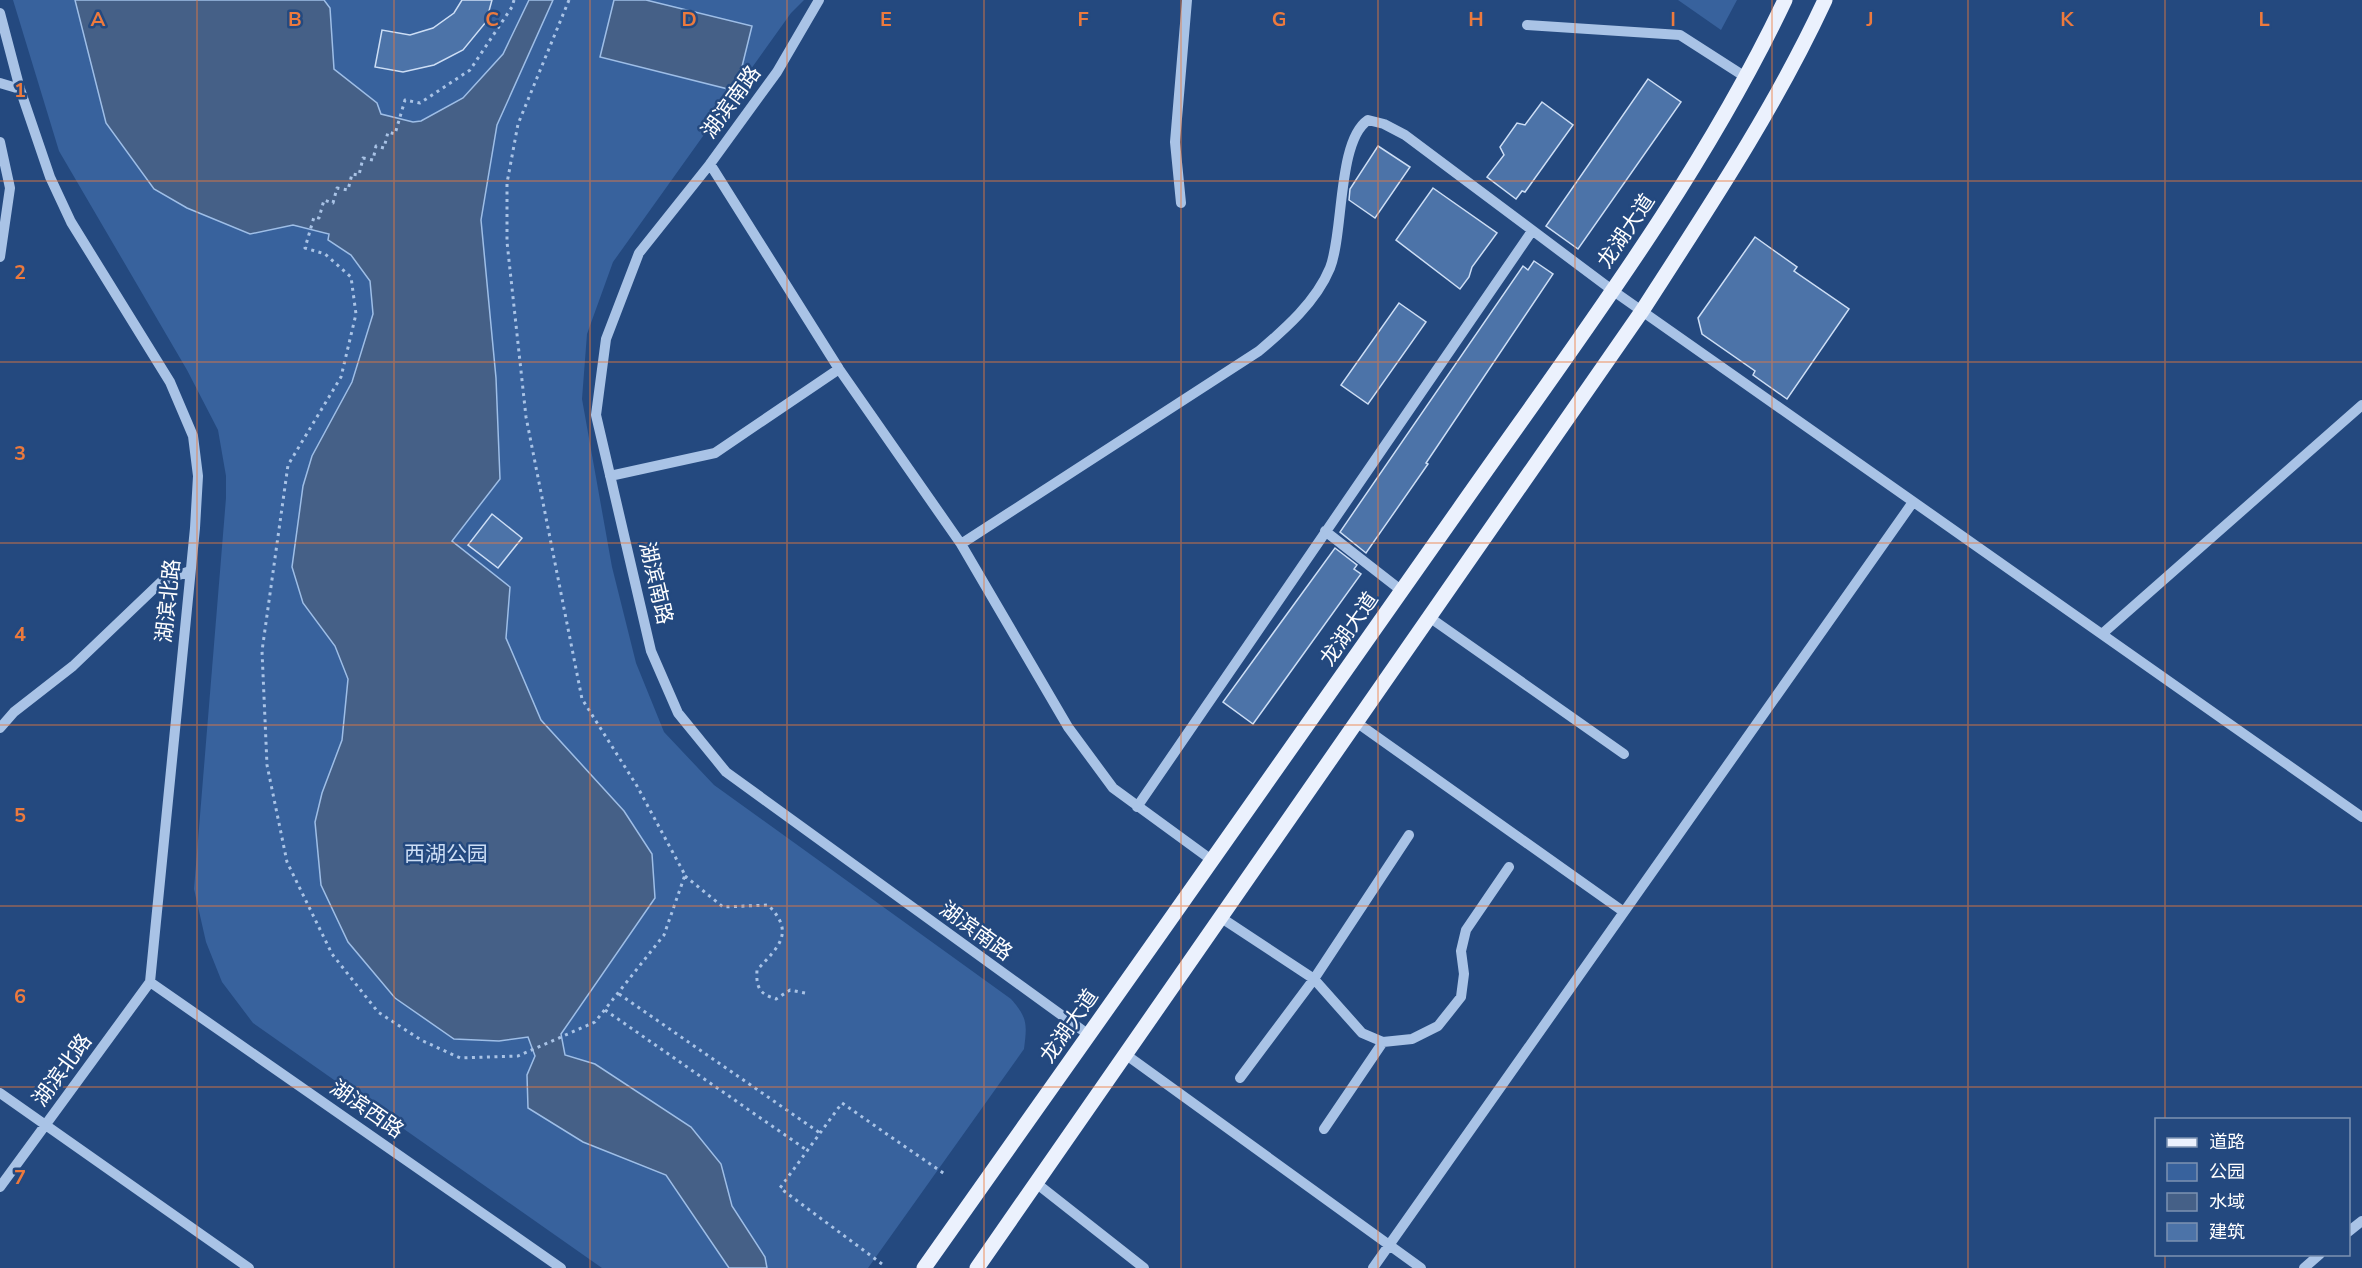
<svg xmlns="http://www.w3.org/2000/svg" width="2362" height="1268" font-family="'Nunito Sans','Noto Sans SC',sans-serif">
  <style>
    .green { fill: #38629d }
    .water { fill: #456087; stroke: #9ebee7; stroke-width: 1.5 }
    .building { fill: #4c73a8; stroke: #cddef5; stroke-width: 1.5 }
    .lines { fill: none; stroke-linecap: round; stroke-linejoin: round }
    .path { stroke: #a9c3e6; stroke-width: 3; stroke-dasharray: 3 4.5; stroke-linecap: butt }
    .minor { stroke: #a9c3e6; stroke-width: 10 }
    .major { stroke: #ebf1fd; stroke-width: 15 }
    .grid { fill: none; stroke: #ed7a3d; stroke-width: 1.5; stroke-opacity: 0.55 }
    .labels { text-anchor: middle; stroke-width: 5; stroke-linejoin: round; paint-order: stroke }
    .street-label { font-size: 21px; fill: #fff; stroke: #24497f }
    .park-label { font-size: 21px; fill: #cddef5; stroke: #24497f }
    .grid-label { font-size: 20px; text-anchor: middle; font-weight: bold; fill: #ed7a3d; stroke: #24497f; stroke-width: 5; stroke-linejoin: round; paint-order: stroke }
  </style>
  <rect width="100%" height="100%" fill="#24497f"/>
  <!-- green -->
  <path class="green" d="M13 0H804L791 13 613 262 587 334 582 399 612 567 636 663 664 732 714 785 1011 999C1028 1018 1027 1025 1024 1049L868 1268H602L253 1023 222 982 206 942 194 889 226 498V476L218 430 187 370 59 151Z
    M1678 0H1737L1721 30Z"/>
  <!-- water -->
  <path class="water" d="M75 0H324L330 8 334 69 377 103 381 114 413 122 421 121 463 98 503 54 529 0H553L497 125 481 220 496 378 500 479 452 541 510 587 506 638 541 720 624 811 652 854 655 898 561 1034 565 1055 595 1064 691 1127 721 1164 732 1206 765 1257 767 1268H729L666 1175 583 1142 528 1108 527 1075 535 1056 528 1037 499 1041 454 1039 395 998 348 942 321 885 315 822 322 793 342 740 348 679 335 646 303 603 292 567 303 486 312 456 352 382 373 314 370 281 351 255 328 240 329 234 293 225 250 234 187 208 154 189 106 123Z
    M614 0H646L752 26 736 91 600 57Z"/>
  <!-- building -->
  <path class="building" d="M462 0H492L486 22 463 50 434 65 403 72 375 67 382 30 410 35 433 28 454 13Z
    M1648 79 1681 102 1578 249 1546 226Z
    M1542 102 1573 125 1525 192 1522 191 1516 199 1487 177 1504 155 1500 147 1517 123 1525 125Z
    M1378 146 1410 167 1375 218 1349 200 1350 189Z
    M1433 188 1497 233 1472 267 1469 277 1460 289 1396 240Z
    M1755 237 1797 267 1794 271 1849 309 1787 399 1753 375 1755 371 1702 334 1698 318Z
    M1534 261 1553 274 1426 463 1428 464 1366 553 1340 532 1523 266 1528 270Z
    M1399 303 1426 322 1368 404 1341 385Z
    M492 514 522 538 498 568 468 545Z
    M1335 548 1357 565 1354 569 1361 574 1253 724 1223 702Z"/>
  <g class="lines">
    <!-- path -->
    <path class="path" d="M514 0 512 7 470 70 420 103 405 100 395 134 388 132 384 148 376 146 373 160 363 158 359 175 352 174 348 190 337 188 333 203 324 200 319 218 314 217 305 248 325 254 351 277 356 314 341 377 288 465 262 651 267 765 287 862 332 954 378 1012 421 1040 460 1058 518 1056 595 1022 664 935 685 875 637 786 582 699 526 417 507 242V183L518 124 569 0
      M685 876 723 907 768 905C796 933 778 947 757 970 756 987 759 994 776 999L790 990 805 993
      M619 994 820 1133
      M605 1010 808 1151
      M882 1264 780 1188 842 1103 946 1175"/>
    <!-- minor -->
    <path class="minor" d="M819 0 777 72 710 164 639 253 606 339 596 415 651 651 678 713 726 772 1089 1035
      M0 13 20 89 50 177 71 222 170 382 193 436 198 476 195 528 150 982 0 1187
      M1527 25 1680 35 1747 78
      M0 83 20 89
      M0 142 10 188 0 257
      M710 164 839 369 961 544 1068 727 1113 788 1213 861
      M1181 203 1175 142 1187 0
      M610 476 715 453 839 369
      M1325 531 1402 591
      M961 544 1259 351C1285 329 1316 302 1330 268 1344 233 1337 141 1368 120L1384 124 1405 135 1612 290 2362 817
      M1429 617 1624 754
      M2102 634 2362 405
      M1356 722 1624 912
      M0 728 14 712 73 666 162 581 190 571
      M1137 807 1532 231
      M1220 917 1314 979 1362 1033 1383 1042 1412 1039 1438 1026 1461 997 1464 974 1461 951 1466 930 1509 867
      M150 982 561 1268
      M1125 1054 1421 1268
      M1240 1078 1314 979 1409 835
      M0 1093 249 1268
      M1324 1129 1383 1042
      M1036 1183 1144 1268
      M2348 1232 2362 1221
      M1373 1268 1913 502
      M2304 1268 2320 1254"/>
    <!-- major -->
    <path class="major" d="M924 1268C1102 1016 1280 765 1457 512 1573 346 1698 183 1785 0
      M977 1268 1642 311C1707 210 1774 110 1825 0"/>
  </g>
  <!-- grid -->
  <path class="grid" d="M197 0V1268M394 0V1268M590 0V1268M787 0V1268M984 0V1268M1181 0V1268M1378 0V1268M1575 0V1268M1772 0V1268M1968 0V1268M2165 0V1120M0 181H2362M0 362H2362M0 543H2362M0 725H2362M0 906H2362M0 1087H2362M2165 1254V1268"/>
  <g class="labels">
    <!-- street labels -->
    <g class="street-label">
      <text transform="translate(731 102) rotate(-54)" y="7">湖滨南路</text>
      <text transform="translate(1626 231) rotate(-56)" y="7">龙湖大道</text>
      <text transform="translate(656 583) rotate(77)" y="7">湖滨南路</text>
      <text transform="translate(168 601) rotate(-84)" y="7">湖滨北路</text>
      <text transform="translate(1349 629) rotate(-55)" y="7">龙湖大道</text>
      <text transform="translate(976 931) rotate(36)" y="7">湖滨南路</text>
      <text transform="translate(1069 1026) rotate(-55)" y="7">龙湖大道</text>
      <text transform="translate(62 1070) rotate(-54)" y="7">湖滨北路</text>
      <text transform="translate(367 1109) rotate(35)" y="7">湖滨西路</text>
    </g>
    <!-- park labels -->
    <g class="park-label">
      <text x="446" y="861">西湖公园</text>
    </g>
  </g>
  <g class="grid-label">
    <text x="98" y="26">A</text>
    <text x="295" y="26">B</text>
    <text x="492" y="26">C</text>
    <text x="689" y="26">D</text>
    <text x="886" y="26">E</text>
    <text x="1083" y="26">F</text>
    <text x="1279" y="26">G</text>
    <text x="1476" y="26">H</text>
    <text x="1673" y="26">I</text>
    <text x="1870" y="26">J</text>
    <text x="2067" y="26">K</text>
    <text x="2264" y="26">L</text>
    <text x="20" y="97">1</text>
    <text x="20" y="279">2</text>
    <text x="20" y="460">3</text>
    <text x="20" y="641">4</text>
    <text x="20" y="822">5</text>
    <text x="20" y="1003">6</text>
    <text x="20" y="1184">7</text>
  </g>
  <!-- legend -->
  <rect x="2155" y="1118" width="195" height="138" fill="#24497f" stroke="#7c92b2" stroke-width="1.5"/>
  <rect x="2167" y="1138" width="30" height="9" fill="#ebf1fd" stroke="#7c92b2" stroke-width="1.5"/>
  <text x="2209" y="1148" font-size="18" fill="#ffffff">道路</text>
  <rect x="2167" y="1163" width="30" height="18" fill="#38629d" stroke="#7c92b2" stroke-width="1.5"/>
  <text x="2209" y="1178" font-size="18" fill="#ffffff">公园</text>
  <rect x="2167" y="1193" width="30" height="18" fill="#456087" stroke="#7c92b2" stroke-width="1.5"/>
  <text x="2209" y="1208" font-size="18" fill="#ffffff">水域</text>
  <rect x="2167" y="1223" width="30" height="18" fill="#4c73a8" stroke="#7c92b2" stroke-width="1.5"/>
  <text x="2209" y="1238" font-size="18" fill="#ffffff">建筑</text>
</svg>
